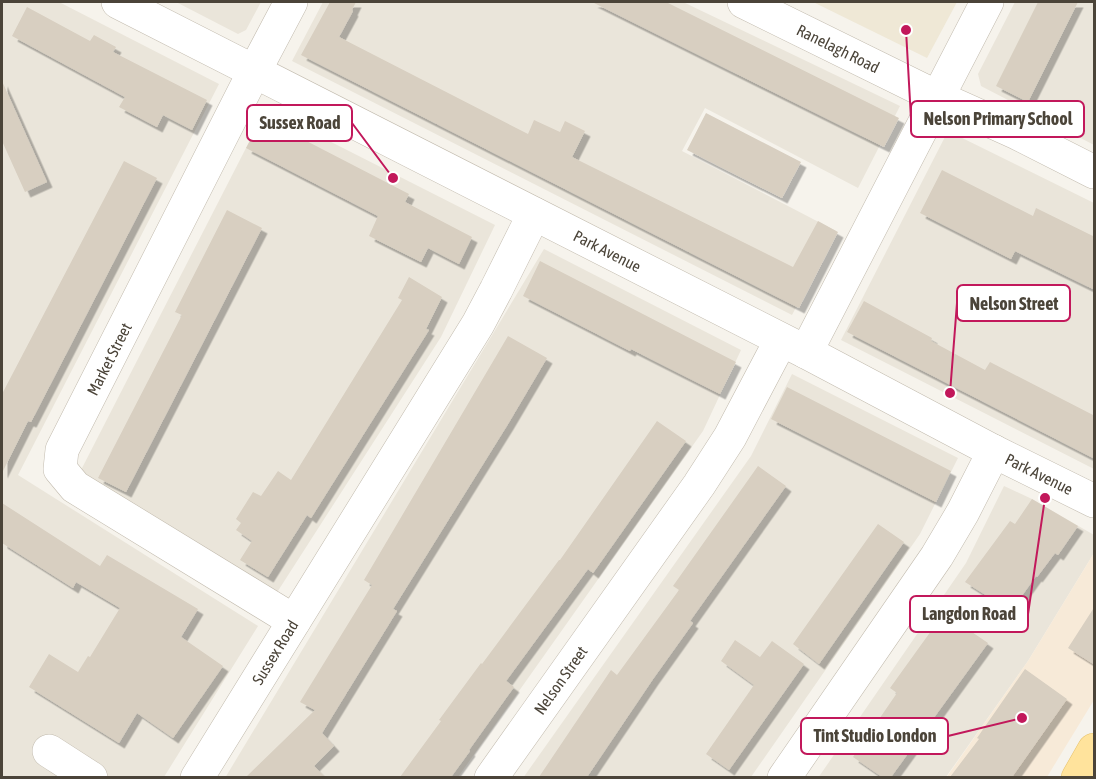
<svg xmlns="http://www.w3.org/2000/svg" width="1096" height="779" font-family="'Asap Condensed',sans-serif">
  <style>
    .residential { fill: #eae5da }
    .commercial { fill: #f7ead8 }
    .education { fill: #efe8d6 }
    .building { fill: #d8cfc1; filter: url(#shadow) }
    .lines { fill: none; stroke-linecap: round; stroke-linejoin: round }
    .street-casing { stroke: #c2bbae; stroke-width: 34 }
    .primary-casing { stroke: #e6c16a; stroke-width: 34 }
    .street { stroke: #fff; stroke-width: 33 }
    .primary { stroke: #ffe39c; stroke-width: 33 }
    .labels { text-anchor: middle; stroke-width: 4.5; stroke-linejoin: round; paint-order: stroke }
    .street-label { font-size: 16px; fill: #4b4439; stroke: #fff }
    .leader { fill: none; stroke: #c2185b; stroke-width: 2 }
    .callout-dot { fill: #c2185b; stroke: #fff; stroke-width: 2 }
    .callout { fill: #fff; stroke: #c2185b; stroke-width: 2 }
    .callout-label { font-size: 18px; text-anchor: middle; font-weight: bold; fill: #4b4439 }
  </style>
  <defs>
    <filter id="shadow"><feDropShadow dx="5.5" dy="5.5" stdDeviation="0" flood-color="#0004"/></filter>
  </defs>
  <rect width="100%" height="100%" fill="#f6f3ec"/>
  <!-- residential -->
  <path class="residential" d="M2 2H59L219 84 18 475 258 626 164 777 2 778Z
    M176 2H261L246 30 238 34Z
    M323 2H683L900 106 858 188 705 108 682 151 836 231 792 315 292 61Z
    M1015 2H1094V145L981 86 978 74Z
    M266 109 495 225 441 337 276 594 80 472Z
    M948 131 1094 203V469L841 340Z
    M544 249 741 350 703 431 458 777 225 778Z
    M792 374 958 458 920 534 751 777 523 778 751 456Z
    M1004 486 1032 499 1094 535V553L1028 661 946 777 818 778 966 563Z"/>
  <!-- commercial -->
  <path class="commercial" d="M1094 553V700L1047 777 946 778 1028 661Z"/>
  <!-- education -->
  <path class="education" d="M813 2H957L927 58Z"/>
  <!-- building -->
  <path class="building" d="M330 2H356L352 10 353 11 339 37 528 134 534 120 560 132 565 121 585 131 572 157 793 267 818 221 838 232 799 308 301 55Z
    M592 2H666L899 118 884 147Z
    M1038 2H1078L1028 102 996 86Z
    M27 7 90 41 94 35 116 47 113 52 207 100 192 130 163 115 157 127 119 107 125 97 12 36Z
    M2 81 47 182 25 192 2 141Z
    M706 113 801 162 782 198 687 150Z
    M262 118 409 194 405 202 472 237 459 264 428 248 421 262 369 236 378 216 246 148Z
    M124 161 157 178 31 422 28 421 2 473V394Z
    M942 170 1033 216 1036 208 1095 237V290L1015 251 1011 259 920 213Z
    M227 210 262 228 126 492 98 478 182 315 175 312Z
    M540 261 736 362 720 394 631 349 630 351 523 296Z
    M409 277 442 297 426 329 429 330 311 518 307 515 268 577 240 560 252 541 236 530 241 523 236 519 253 492 261 496 278 471 291 480 402 300 398 298Z
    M864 301 932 338 931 341 985 370 990 362 1095 416V459L847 332Z
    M508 336 547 358 508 424 393 609 397 611 322 733 334 746 314 766 325 777H246L315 710 300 702 372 585 364 580Z
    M787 387 951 471 936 502 771 419Z
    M657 421 686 441 593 573 588 569 506 681 514 687 469 750 470 751 451 777H400L441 721 439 720 481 663 482 664 559 560H560Z
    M758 466 786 486 690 621 693 623 653 679 587 777H539L611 670 617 675 679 590 673 586Z
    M1032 499 1078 526 1058 555 1055 553 1037 577 1036 576 1011 611 965 582 1010 521 1015 524Z
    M2 503 100 566 107 555 198 609 181 637 223 666 173 738 137 713 119 743 29 687 49 654 78 672 88 656 90 657 120 608 76 582 73 588 2 543Z
    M878 524 904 542 819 664 793 644Z
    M1095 606V665L1068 648Z
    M944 613 988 643 891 777H882L853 757 897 693 890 688Z
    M735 640 760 657 772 641 804 664 729 770 706 754 754 685 721 661Z
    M1025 669 1067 699 1012 777H950L979 739 977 738Z"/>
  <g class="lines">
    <defs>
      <g id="street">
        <path id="s1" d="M118 2 806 352 993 451 1094 501"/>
        <path d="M291 2 254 72 62 450 60 469 75 487 294 621"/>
        <path id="s2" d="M744 2 937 97 1017 133 1094 172"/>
        <path d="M806 352 987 2"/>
        <path d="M49 751 91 778"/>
        <path id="s3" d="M197 778 478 324 496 290 534 214"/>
        <path id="s4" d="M491 778 699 485 730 437 781 340"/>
        <path d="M784 778 937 556 963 512 988 463 993 451"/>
      </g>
      <path id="primary" d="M1078 778 1094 750"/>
    </defs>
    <!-- street casing -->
    <use href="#street" class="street-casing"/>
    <!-- primary casing -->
    <use href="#primary" class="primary-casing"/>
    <!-- street -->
    <use href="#street" class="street"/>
    <!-- primary -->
    <use href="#primary" class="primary"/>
  </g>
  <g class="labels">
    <!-- street labels -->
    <g class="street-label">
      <text dy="6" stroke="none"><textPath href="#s2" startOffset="105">Ranelagh Road</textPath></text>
      <text dy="6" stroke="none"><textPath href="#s1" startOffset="549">Park Avenue</textPath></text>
      <text transform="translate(109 359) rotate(-63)" y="6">Market Street</text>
      <text dy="6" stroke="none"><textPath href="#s1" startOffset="1035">Park Avenue</textPath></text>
      <text dy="6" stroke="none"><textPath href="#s3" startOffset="148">Sussex Road</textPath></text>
      <text dy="6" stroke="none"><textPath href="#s4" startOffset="120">Nelson Street</textPath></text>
    </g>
  </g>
  <!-- callouts -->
  <path class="leader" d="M906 30L911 119M393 178L352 123M950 393L957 303M1045 498L1028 614M1022 718L948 736"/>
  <g class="callout-dot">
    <circle cx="906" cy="30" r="6"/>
    <circle cx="393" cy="178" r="6"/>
    <circle cx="950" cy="393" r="6"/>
    <circle cx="1045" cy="498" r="6"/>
    <circle cx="1022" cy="718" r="6"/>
  </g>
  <g class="callout">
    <rect x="911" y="101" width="173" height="36" rx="6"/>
    <rect x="247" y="105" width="105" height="36" rx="6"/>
    <rect x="957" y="285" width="113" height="36" rx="6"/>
    <rect x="910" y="596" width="118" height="36" rx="6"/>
    <rect x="801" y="718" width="147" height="36" rx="6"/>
  </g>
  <g class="callout-label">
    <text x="998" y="125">Nelson Primary School</text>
    <text x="300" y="129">Sussex Road</text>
    <text x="1014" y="310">Nelson Street</text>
    <text x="969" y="620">Langdon Road</text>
    <text x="875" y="742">Tint Studio London</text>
  </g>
  <!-- border -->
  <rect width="1096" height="779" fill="none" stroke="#4b4439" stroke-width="6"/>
</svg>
